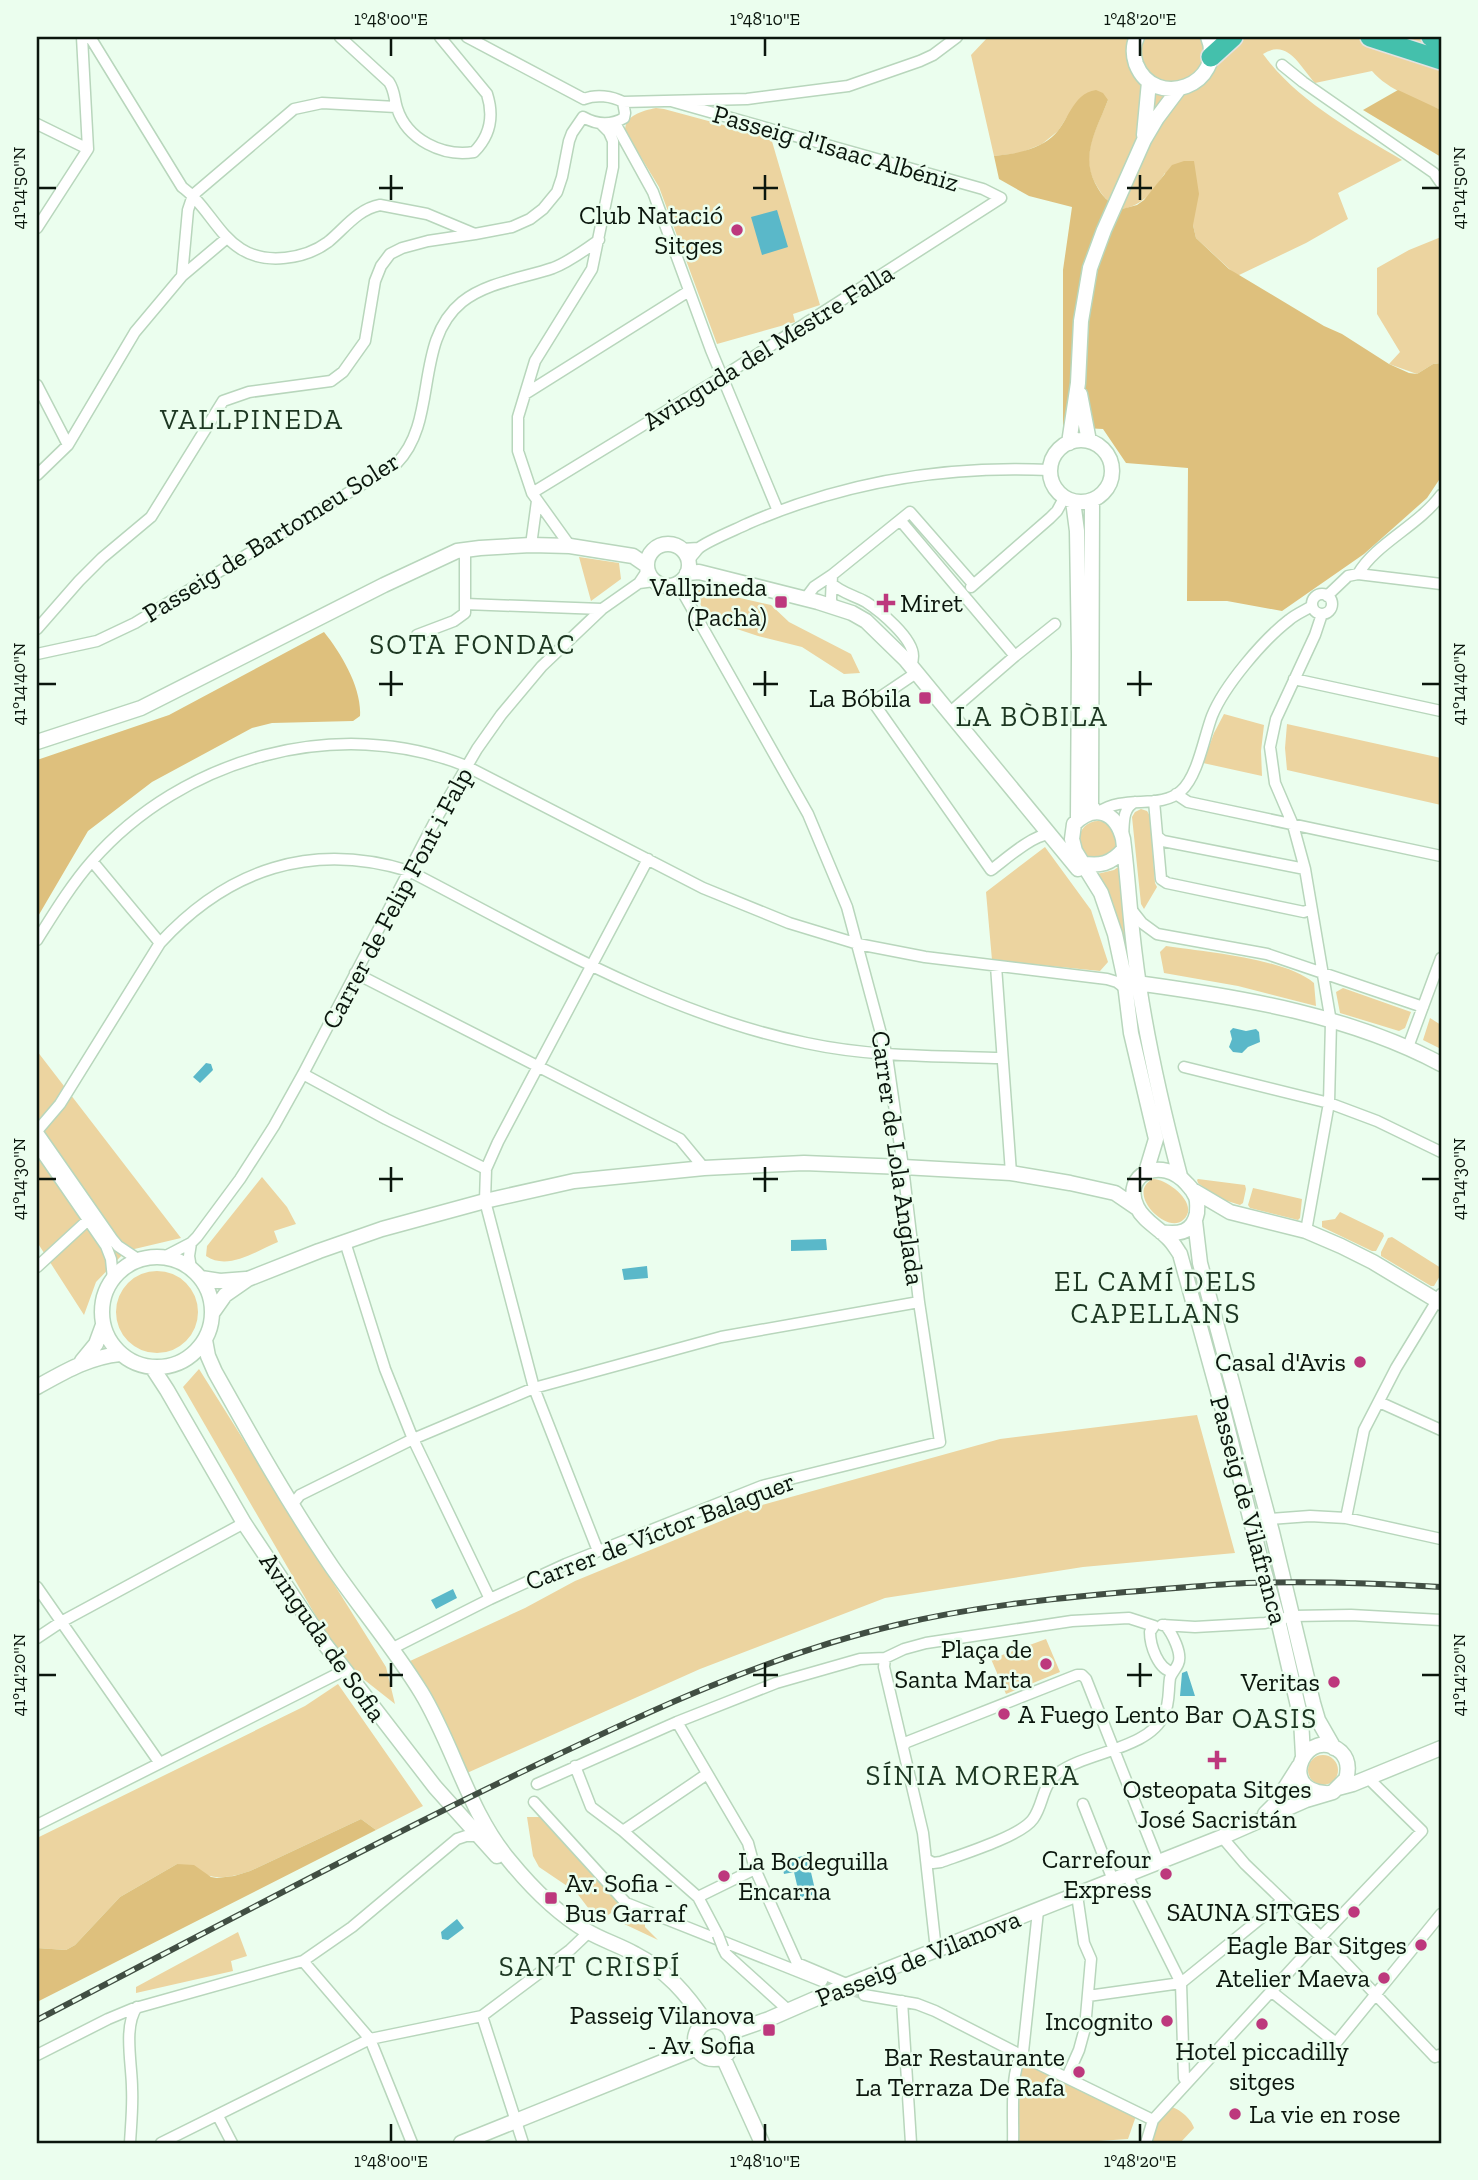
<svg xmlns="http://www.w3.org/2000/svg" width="1478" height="2180" font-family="'Zilla Slab',serif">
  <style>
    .green { fill: #ecd4a0 }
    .forest { fill: #dec07d }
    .water { fill: #5ab8c9 }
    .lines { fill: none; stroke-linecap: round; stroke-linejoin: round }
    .street-tunnel { stroke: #c9dbcc; stroke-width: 10; stroke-dasharray: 10 5; stroke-linecap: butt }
    .street-casing { stroke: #b8d6bc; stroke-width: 13 }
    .secondary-casing { stroke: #b8d6bc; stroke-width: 17 }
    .highway-casing { stroke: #e2e3e2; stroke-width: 22 }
    .street { stroke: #fff; stroke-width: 10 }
    .secondary { stroke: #fff; stroke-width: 14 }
    .highway { stroke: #44c0ac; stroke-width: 19 }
    .rail-casing { stroke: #414e43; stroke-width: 6 }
    .rail { stroke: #ebfeee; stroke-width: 3.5; stroke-dasharray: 10; stroke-linecap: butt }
    .street-bridge-casing { stroke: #b8d6bc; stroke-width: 13; stroke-linecap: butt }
    .street-bridge { stroke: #fff; stroke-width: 10 }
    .ticks { fill: none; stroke: #0b160d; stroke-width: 2.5 }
    .poi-dot { fill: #bd387d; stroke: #ebfeee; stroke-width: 2.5 }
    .labels { text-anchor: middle; stroke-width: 5; stroke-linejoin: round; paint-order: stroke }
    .street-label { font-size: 26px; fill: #0b160d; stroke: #ebfeee }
    .poi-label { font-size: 26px; fill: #0b160d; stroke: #ebfeee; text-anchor: end }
    .neighbourhood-label { font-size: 28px; letter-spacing: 2px; fill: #1d3722; stroke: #ebfeee }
    .neatline { fill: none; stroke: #0b160d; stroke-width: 2.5 }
    .ticks-label { font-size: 18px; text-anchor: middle; fill: #0b160d }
  </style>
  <rect width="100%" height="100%" fill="#ebfeee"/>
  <!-- green -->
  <path class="green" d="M988 37H1441V110C1419 101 1388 90 1372 71L1315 83C1300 67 1288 38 1263 54 1297 101 1353 131 1402 160L1338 193 1348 219 1306 243 1237 276 1196 238 1193 225 1165 173C1153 191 1144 205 1122 209 1106 201 1103 197 1094 181 1080 154 1098 126 1108 100L1067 117 1058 131 1042 144 1020 153 994 156 971 55Z
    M656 108 664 109 771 138 820 305 793 314 795 322 717 344 659 187 625 131C625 115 642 111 656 108Z
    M1441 237V363L1433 364 1417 374 1389 364 1400 352 1377 314V268L1409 250Z
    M579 557 619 563 621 579 591 601Z
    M701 589 771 605 789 622 851 654 860 673 844 674 802 647 758 636 707 619 695 592Z
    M1224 714 1264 725 1261 751 1262 776 1203 763 1214 733Z
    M1287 724 1441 758V805L1287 770 1285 748Z
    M1141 809 1147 811 1150 816 1155 883 1157 887 1144 909 1141 904 1132 817 1135 812Z
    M1079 840a19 19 0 1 1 38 0a19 19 0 1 1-38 0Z
    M1045 847 1091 910 1108 962 1100 971 992 960 986 892Z
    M1121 865 1128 945 1125 946 1113 903 1097 874 1114 870Z
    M1166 946C1205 952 1284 958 1314 983L1316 1006 1238 986 1164 973 1160 952Z
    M1343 988 1411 1012 1405 1028 1399 1031 1340 1013 1336 992Z
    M1430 1018 1441 1025V1049L1423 1040Z
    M37 1051 181 1238 126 1251 96 1282 84 1315 37 1242Z
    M262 1177 287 1207 296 1224 274 1231 278 1242C256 1251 228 1271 206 1256L207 1246Z
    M1153 1179C1168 1179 1201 1205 1183 1220 1166 1235 1125 1192 1153 1179Z
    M1198 1179 1245 1185 1246 1189 1243 1203 1240 1205 1218 1198 1198 1183 1197 1180Z
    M1253 1188 1302 1199 1300 1218 1298 1220 1250 1208 1248 1205Z
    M1340 1212 1383 1233 1384 1236 1376 1251H1372L1322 1227V1221L1335 1219Z
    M1392 1237 1441 1268V1274L1434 1286H1431L1381 1256V1252L1388 1238Z
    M116 1312a41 41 0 1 1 82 0a41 41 0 1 1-82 0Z
    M199 1369 386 1667 395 1704 343 1663 183 1387Z
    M1197 1415 1235 1553 1083 1567 885 1598 700 1669 467 1773 410 1661 525 1608 575 1581 755 1507 1000 1439Z
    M1046 1639 1060 1672 1006 1694 991 1659Z
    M338 1684 423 1806 376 1830 361 1819 250 1871C215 1883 210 1876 177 1864L120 1897 75 1945 66 1950 37 1948V1838L305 1706Z
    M1308 1770a15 15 0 1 1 30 0a15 15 0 1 1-30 0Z
    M527 1817H540L565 1841 617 1900 619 1904 617 1909 608 1915 589 1909 576 1892 539 1867 533 1856Z
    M627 1908 650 1920 645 1922V1927L658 1940 620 1922Z
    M238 1932 247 1956 231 1961 233 1971 136 1993V1987Z
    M1024 2063 1136 2116 1128 2139 1069 2143H1018L1020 2068Z
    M1167 2106C1178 2107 1191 2118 1194 2128L1180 2143H1146Z"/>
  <!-- forest -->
  <path class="forest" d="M1096 90 1103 93 1108 100C1098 127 1080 154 1095 183 1102 197 1108 202 1122 209L1137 205 1144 200 1172 165 1184 161H1194L1199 194 1193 225 1196 238 1229 269 1324 326 1342 334 1389 364 1409 373 1417 374 1433 364 1441 363V477L1427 498 1364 554 1282 611 1227 601H1187L1188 468 1126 463 1103 429 1063 427V270L1072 207 1029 196 999 179 994 156C1014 154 1035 151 1052 137 1069 123 1071 94 1096 90Z
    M1398 90 1441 110V157L1363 110Z
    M324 632C341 653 362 688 360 716L353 721 272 723 252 728 152 782 88 831 37 918V760L169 715Z
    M361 1819 376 1830 37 2002V1948L66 1950 75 1945 120 1897 177 1864 194 1865 211 1877 217 1878 234 1876 250 1871Z"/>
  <!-- water -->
  <path class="water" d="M777 210 788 247 762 255 751 217Z
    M1233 1028 1246 1031 1256 1029 1259 1032 1260 1042 1248 1047 1242 1053 1233 1052 1229 1047 1232 1039 1230 1031Z
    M206 1063 211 1064 213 1070 200 1083 193 1077Z
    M826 1239 827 1250 791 1251V1240Z
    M647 1266 648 1278 624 1280 622 1269Z
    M453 1589 457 1598 436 1609 431 1600Z
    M1187 1671 1195 1696H1180L1182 1673Z
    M807 1855 816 1894 800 1898 794 1872 784 1874 781 1861Z
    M457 1919 464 1928 448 1940 442 1939 441 1932Z"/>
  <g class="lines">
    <!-- street-tunnel -->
    <path class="street-tunnel" d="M822 1981 864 1995"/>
    <defs>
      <path id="street" d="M90 37 182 187C206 204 217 234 241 249 266 265 305 259 328 242 344 229 358 209 380 205L427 214 475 234 512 227 530 219 543 209 557 192 562 177 569 141 572 133 583 117
        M340 37 389 82C395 91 394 99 397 108 407 140 443 157 474 152 491 135 494 116 487 94L440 37
        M467 37 584 99
        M1282 65 1303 82 1434 173 1441 183
        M584 99C596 94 612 96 623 102L747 99 848 86 920 61 933 55 957 37
        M583 117C597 125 610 126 624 118L625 113 623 102
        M615 123 653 192 711 350 778 511
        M37 124 88 149
        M193 195 294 109 322 103 396 107
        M37 228 88 149 82 37
        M182 276 188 210 193 195
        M37 385 68 445
        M525 394 689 291
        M37 475 68 445 135 332 182 276 227 238
        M532 493 722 377 1001 198 983 189 671 101
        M900 520 1015 656
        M531 545 537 501
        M570 546 532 493 518 451V417L535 361 592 269 613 167V141L609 132 600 123
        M682 549 699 548
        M688 560C693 556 695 552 699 548 707 541 737 529 747 524 843 482 945 465 1050 470
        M1358 574C1375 544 1418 526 1441 495
        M832 575 910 512 973 584
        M639 583 654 581
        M831 583C841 593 854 595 866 602 880 611 913 638 913 656 913 660 912 663 911 667
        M971 587 1050 518 1057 511 1064 498
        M1312 604a10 10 0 1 1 20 0a10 10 0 1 1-20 0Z
        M1327 596 1348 576 1358 574 1441 584
        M805 599 814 587 832 575 831 599 832 606
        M465 604 602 609
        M37 629 79 581 102 558 151 517 223 401 249 392 331 381 343 372 365 341 375 281 381 266 390 254 402 248 428 241 475 234
        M417 635 454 621 465 613V550
        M37 654 97 641 135 623 397 463C439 420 413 342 462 302 487 282 524 278 553 268 569 262 585 250 599 240
        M916 673 873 702 991 870C1006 859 1031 836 1049 834
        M1294 679 1441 711
        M949 713 1015 656 1055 624
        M1176 794 1188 802 1441 856
        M1154 801 1161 879 1167 883 1304 912 1311 909
        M1099 812C1124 794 1160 810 1181 791 1198 776 1204 737 1212 716 1224 686 1263 640 1289 620 1296 614 1304 611 1312 606
        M1123 837C1124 824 1122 808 1135 802
        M1158 837 1163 841 1305 869
        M92 861 160 943
        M1131 909 1142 923 1157 934 1267 954 1423 1007
        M37 940C54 913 71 885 92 861 182 758 338 714 466 766L703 888 789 923 858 944 925 957 1107 979 1117 982 1126 989
        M996 966 1011 1173
        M355 973 680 1139 704 1168
        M1408 1047 1441 958
        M1184 1067 1329 1103 1377 1121 1441 1152
        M303 1074 386 1119 486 1169
        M37 1131 60 1104 160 943C228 869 312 841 409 871 537 937 664 1014 806 1043 871 1057 936 1056 1001 1058
        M37 1131 113 1240 118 1246 139 1260
        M37 1146 106 1246 111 1259 113 1279
        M1306 1231 1329 1103 1331 1022 1305 869 1293 825 1275 783 1270 747 1276 719 1315 635 1322 614
        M345 1242 385 1369 413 1439 490 1599
        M164 1257 191 1243 197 1237 240 1179 274 1126 303 1074 435 821 477 749 501 715 542 666 602 609 639 583 647 571
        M37 1267 88 1220
        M191 1268 189 1256 191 1243
        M1379 1402 1441 1430
        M292 1505 300 1495 413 1439 534 1388 721 1337 919 1302
        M1346 1518 1364 1430 1396 1368 1441 1294
        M1269 1519 1310 1516 1346 1518 1441 1539
        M598 1551 534 1388 485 1201 486 1169 498 1142 648 859
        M37 1587 159 1762
        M1162 1625 1195 1627 1265 1623 1293 1616 1351 1615 1441 1620
        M1154 1626 1150 1632C1150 1645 1158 1670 1173 1672
        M37 1638 61 1622 244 1523
        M391 1649 490 1599 566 1564 762 1486 940 1442 919 1302 903 1167 887 1056 847 907 808 814 678 584
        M885 1658 884 1667 923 1833 936 1950
        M677 1722 748 1843 755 1869 797 1963 849 1985
        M903 1746 907 1742 1077 1675H1082L1086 1679 1158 1861
        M575 1766 591 1807 623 1831 698 1897 718 1935
        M537 1784 677 1722 776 1683 860 1659 885 1658 904 1649 926 1643 1072 1621 1129 1618 1154 1626
        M534 1802 626 1903 822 1981
        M1083 1804 1113 1880
        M37 1825 345 1670
        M623 1831 707 1774
        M1222 1837 1245 1864 1321 1937 1435 2057 1439 2055 1441 2057
        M926 1859 933 1863 941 1862C963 1854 1021 1836 1033 1819 1044 1804 1041 1786 1058 1773 1086 1752 1149 1749 1164 1715 1170 1703 1168 1691 1170 1678 1172 1672 1176 1669 1178 1664 1183 1654 1172 1633 1165 1625
        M1127 1875 1181 1983 1184 2078 1187 2082
        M698 1897 755 1869
        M723 1948 726 1954 788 2010
        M303 1961 370 2039 412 2143
        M1272 1992 1336 2043 1441 1914
        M864 1995 917 2004 935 2011 1015 2052 1018 2058
        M1088 1996 1181 1983 1282 1901
        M902 2001 911 2143
        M482 2016 523 2143
        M37 2055 108 2019 132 2009 303 1961 352 1927 457 1839 466 1836H478
        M1018 2058 1024 2057 1153 2120
        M1067 2077 1079 2050 1085 2028 1091 1959 1084 1943 1077 1895
        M218 2116 232 2143
        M130 2143C131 2125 133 2106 132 2088 132 2065 123 2026 137 2007
        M161 2143 370 2039 482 2016 570 1950 589 1932
        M1013 2143C1014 2120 1009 2071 1023 2052L1038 1911
        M1146 2143 1153 2120 1321 1937 1422 1831 1368 1778"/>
      <path id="secondary" d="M1137 37C1133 45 1133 55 1136 64 1155 112 1227 84 1208 37
        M1144 135 1149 82
        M1080 394 1089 441
        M1050 471a31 31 0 1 1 62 0a31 31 0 1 1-62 0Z
        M1069 443 1078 383 1081 321 1090 268 1104 230 1144 140 1157 118 1178 90
        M1092 500 1091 805 1095 812
        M1073 501 1077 531 1079 654 1078 820
        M647 565a21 21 0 1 1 42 0a21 21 0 1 1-42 0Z
        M687 573 699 572 818 602 852 613 866 621 906 660 1078 869
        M37 742 141 708 384 585 457 551 480 548 531 545 570 546 633 556 646 565
        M1080 863C1100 867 1111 864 1124 849
        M1139 985 1144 984C1245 998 1351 1016 1441 1064
        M1146 1172 1156 1139 1131 1033 1124 976 1115 934 1101 893 1075 851 1072 839 1074 824C1095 803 1116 812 1123 839 1128 878 1130 918 1135 956 1144 1031 1161 1104 1180 1176
        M1191 1189 1230 1212 1306 1231 1341 1246 1373 1262 1441 1303
        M1195 1221 1200 1263 1272 1532 1313 1703 1318 1720 1334 1748
        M1161 1232C1178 1235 1193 1233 1197 1213 1197 1208 1198 1202 1196 1197 1194 1192 1190 1187 1187 1184 1162 1155 1121 1174 1137 1207 1143 1220 1157 1227 1167 1237 1172 1241 1176 1248 1180 1254L1224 1414 1260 1557 1278 1620 1301 1719 1303 1756
        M102 1312a55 55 0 1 1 110 0a55 55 0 1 1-110 0Z
        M201 1278 220 1281 246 1279
        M213 1312 225 1295 248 1279 319 1251 382 1229 485 1201 574 1181 704 1168 804 1163 903 1167 1011 1173 1070 1183 1115 1193 1137 1208
        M205 1340 208 1356 215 1372C252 1438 289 1504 332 1567 361 1609 394 1648 421 1692 454 1746 468 1811 509 1860 531 1887 556 1913 587 1931 602 1940 619 1945 635 1954 666 1970 687 1994 706 2023
        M82 1361 96 1344 103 1325
        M152 1367 167 1390 244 1523 324 1643 435 1787 497 1856
        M37 1387C64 1372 89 1357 120 1354
        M1338 1788 1353 1784 1441 1748
        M1265 1814 1275 1804 1299 1766
        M695 2040a19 19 0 1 1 38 0a19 19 0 1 1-38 0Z
        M732 2032 769 2019 840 1988 1222 1837 1306 1800 1333 1792 1346 1779C1349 1769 1348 1759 1341 1752 1308 1723 1275 1789 1325 1793
        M723 2057 762 2143
        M461 2143 697 2048"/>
      <path id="highway" d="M1370 37 1441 60
        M1431 37 1441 42
        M1211 57 1233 37"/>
    </defs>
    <!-- street casing -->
    <use href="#street" class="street-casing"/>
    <!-- secondary casing -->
    <use href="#secondary" class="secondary-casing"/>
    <!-- highway casing -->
    <use href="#highway" class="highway-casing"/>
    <!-- street -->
    <use href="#street" class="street"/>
    <!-- secondary -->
    <use href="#secondary" class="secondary"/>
    <!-- highway -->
    <use href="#highway" class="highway"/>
    <defs>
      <path id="rail" d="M37 2020C201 1935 365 1847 532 1767 649 1711 769 1655 896 1625 971 1607 1048 1599 1126 1592 1166 1589 1206 1585 1246 1583 1311 1581 1376 1583 1441 1587"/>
    </defs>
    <!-- rail casing -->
    <use href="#rail" class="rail-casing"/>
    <!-- rail -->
    <use href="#rail" class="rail"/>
    <defs>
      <path id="street-bridge" d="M718 1935 723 1948"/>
    </defs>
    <!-- street-bridge casing -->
    <use href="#street-bridge" class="street-bridge-casing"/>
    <!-- street-bridge -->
    <use href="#street-bridge" class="street-bridge"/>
  </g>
  <!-- ticks -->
  <path class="ticks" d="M391 38V56M765 38V56M1140 38V56M391 175V200M765 175V200M1140 175V200M38 188H56M379 188H403M753 188H778M1127 188H1152M1422 188H1440M391 671V696M765 671V696M1140 671V696M38 684H56M379 684H403M753 684H778M1127 684H1152M1422 684H1440M391 1167V1192M765 1167V1192M1140 1167V1192M38 1179H56M379 1179H403M753 1179H778M1127 1179H1152M1422 1179H1440M391 1663V1687M765 1663V1687M1140 1663V1687M38 1675H56M379 1675H403M753 1675H778M1127 1675H1152M1422 1675H1440M391 2124V2142M765 2124V2142M1140 2124V2142"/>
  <!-- markers -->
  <g class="poi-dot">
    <circle cx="737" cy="230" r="7"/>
    <rect x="774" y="595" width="14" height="14" rx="3.5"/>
    <path d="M882.5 592.5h7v7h7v7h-7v7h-7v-7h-7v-7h7z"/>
    <rect x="918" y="691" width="14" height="14" rx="3.5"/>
    <circle cx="1360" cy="1362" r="7"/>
    <circle cx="1046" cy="1664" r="7"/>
    <circle cx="1334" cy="1682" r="7"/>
    <circle cx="1004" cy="1714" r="7"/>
    <path d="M1213.5 1749.5h7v7h7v7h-7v7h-7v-7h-7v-7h7z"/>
    <circle cx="1166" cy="1874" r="7"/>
    <circle cx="724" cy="1876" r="7"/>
    <rect x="544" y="1891" width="14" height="14" rx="3.5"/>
    <circle cx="1354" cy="1912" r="7"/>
    <circle cx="1421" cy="1945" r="7"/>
    <circle cx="1384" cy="1978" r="7"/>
    <circle cx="1167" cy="2021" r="7"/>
    <circle cx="1262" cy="2024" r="7"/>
    <rect x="762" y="2023" width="14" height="14" rx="3.5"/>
    <circle cx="1079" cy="2072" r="7"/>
    <circle cx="1235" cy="2114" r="7"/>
  </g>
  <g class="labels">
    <!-- street labels -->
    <g class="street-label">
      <text transform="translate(836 148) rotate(16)" y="9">Passeig d'Isaac Albéniz</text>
      <text transform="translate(768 347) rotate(-32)" y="9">Avinguda del Mestre Falla</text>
      <text transform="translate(271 537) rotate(-32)" y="9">Passeig de Bartomeu Soler</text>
      <text transform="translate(397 898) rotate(-62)" y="9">Carrer de Felip Font i Falp</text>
      <text transform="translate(898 1158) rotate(82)" y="9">Carrer de Lola Anglada</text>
      <text transform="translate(1249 1510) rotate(75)" y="9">Passeig de Vilafranca</text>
      <text transform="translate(660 1531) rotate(-21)" y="9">Carrer de Víctor Balaguer</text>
      <text transform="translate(323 1637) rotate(55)" y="9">Avinguda de Sofia</text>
      <text transform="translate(918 1958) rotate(-22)" y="9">Passeig de Vilanova</text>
    </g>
    <!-- poi labels -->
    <g class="poi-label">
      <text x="723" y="224">Club Natació<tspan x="723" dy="30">Sitges</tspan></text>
      <text x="767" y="596">Vallpineda<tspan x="767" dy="30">(Pachà)</tspan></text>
      <text x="900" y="612" text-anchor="start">Miret</text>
      <text x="911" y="707">La Bóbila</text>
      <text x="1346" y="1371">Casal d'Avis</text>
      <text x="1032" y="1658">Plaça de<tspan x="1032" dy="30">Santa Marta</tspan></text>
      <text x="1320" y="1691">Veritas</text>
      <text x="1018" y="1723" text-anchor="start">A Fuego Lento Bar</text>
      <text x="1217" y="1798" text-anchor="middle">Osteopata Sitges<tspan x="1217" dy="30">José Sacristán</tspan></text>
      <text x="1152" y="1868">Carrefour<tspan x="1152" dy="30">Express</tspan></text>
      <text x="738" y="1870" text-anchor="start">La Bodeguilla<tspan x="738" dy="30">Encarna</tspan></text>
      <text x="565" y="1892" text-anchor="start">Av. Sofia -<tspan x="565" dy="30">Bus Garraf</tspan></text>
      <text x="1340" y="1921">SAUNA SITGES</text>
      <text x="1407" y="1954">Eagle Bar Sitges</text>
      <text x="1370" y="1987">Atelier Maeva</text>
      <text x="755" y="2024">Passeig Vilanova<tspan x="755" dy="30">- Av. Sofia</tspan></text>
      <text x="1153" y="2030">Incognito</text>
      <text x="1262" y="2060" text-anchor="middle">Hotel piccadilly<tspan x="1262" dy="30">sitges</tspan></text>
      <text x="1065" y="2066">Bar Restaurante<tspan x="1065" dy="30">La Terraza De Rafa</tspan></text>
      <text x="1249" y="2123" text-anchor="start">La vie en rose</text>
    </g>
    <!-- neighbourhood labels -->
    <g class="neighbourhood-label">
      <text x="252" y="429">VALLPINEDA</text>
      <text x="473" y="654">SOTA FONDAC</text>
      <text x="1032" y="726">LA BÒBILA</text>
      <text x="1156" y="1291">EL CAMÍ DELS<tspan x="1156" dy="32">CAPELLANS</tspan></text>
      <text x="1275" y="1728">OASIS</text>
      <text x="973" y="1785">SÍNIA MORERA</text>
      <text x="590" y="1976">SANT CRISPÍ</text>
    </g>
  </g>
  <!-- border -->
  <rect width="1478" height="2180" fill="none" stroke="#ebfeee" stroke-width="77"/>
  <rect x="38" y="38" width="1402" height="2104" class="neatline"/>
  <g class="ticks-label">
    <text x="391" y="25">1°48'00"E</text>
    <text x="765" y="25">1°48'10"E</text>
    <text x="1140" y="25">1°48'20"E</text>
    <text transform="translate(19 188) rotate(-90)" y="6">41°14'50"N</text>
    <text transform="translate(1459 188) rotate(-90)" y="6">41°14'50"N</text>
    <text transform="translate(19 684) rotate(-90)" y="6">41°14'40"N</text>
    <text transform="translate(1459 684) rotate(-90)" y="6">41°14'40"N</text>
    <text transform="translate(19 1179) rotate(-90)" y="6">41°14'30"N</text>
    <text transform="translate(1459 1179) rotate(-90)" y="6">41°14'30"N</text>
    <text transform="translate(19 1675) rotate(-90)" y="6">41°14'20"N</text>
    <text transform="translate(1459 1675) rotate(-90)" y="6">41°14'20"N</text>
    <text x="391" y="2167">1°48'00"E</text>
    <text x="765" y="2167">1°48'10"E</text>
    <text x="1140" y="2167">1°48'20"E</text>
  </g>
</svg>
